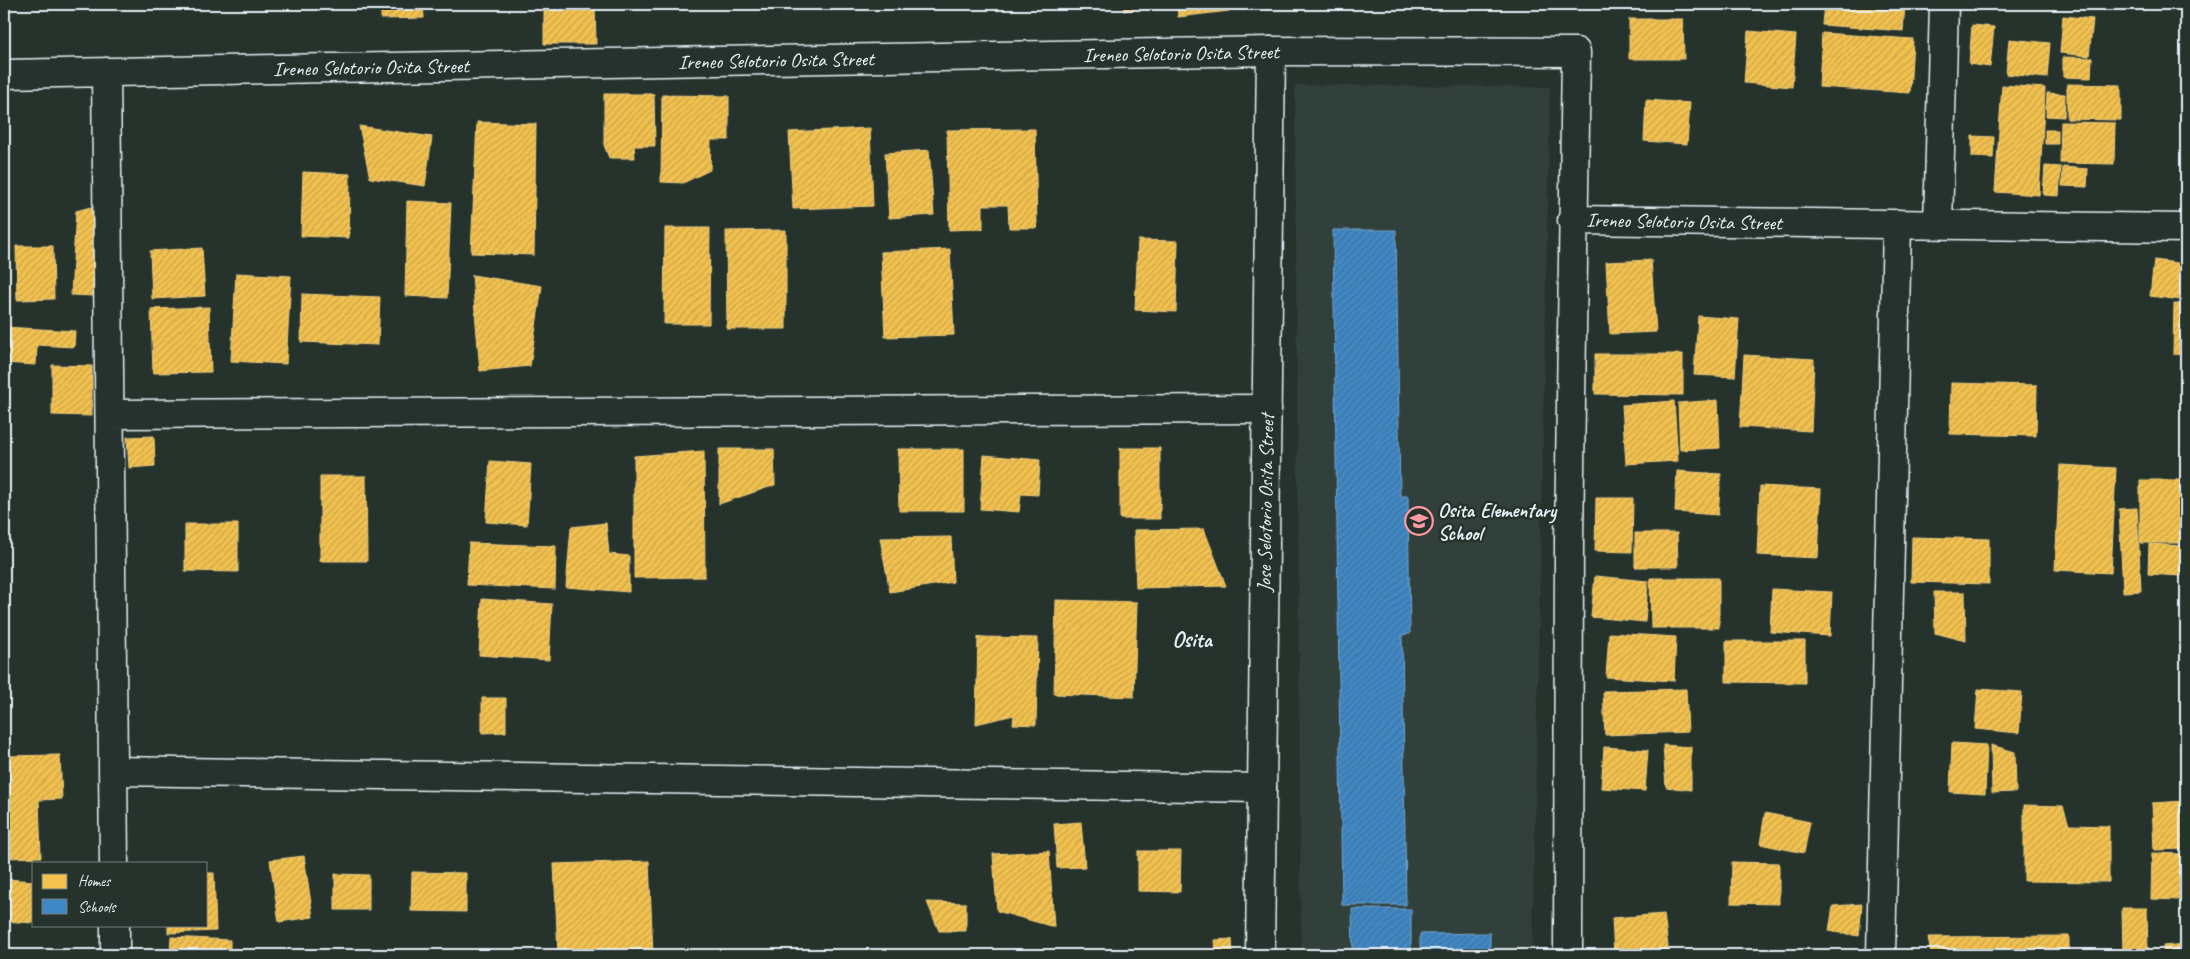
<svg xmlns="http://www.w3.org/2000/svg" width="2190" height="959" font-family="Caveat,sans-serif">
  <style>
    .built { fill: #333f3a }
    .homes { fill: url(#homes-hatch); stroke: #efcf81 }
    .schools { fill: url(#schools-hatch); stroke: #72a8d4 }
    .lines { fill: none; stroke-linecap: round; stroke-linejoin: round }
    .street-casing { stroke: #e8f1f8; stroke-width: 31 }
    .secondary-casing { stroke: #e8f1f8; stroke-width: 31 }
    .street { stroke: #26332d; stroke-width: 28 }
    .secondary { stroke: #26332d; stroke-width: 28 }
    .labels { text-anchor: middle; stroke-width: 5; stroke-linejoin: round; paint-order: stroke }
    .street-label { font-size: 20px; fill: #e8f1f8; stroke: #26332d }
    .poi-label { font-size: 20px; font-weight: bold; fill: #e8f1f8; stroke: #26332d; text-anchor: start }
    .quarter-label { font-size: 22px; font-weight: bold; fill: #e8f1f8; stroke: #26332d }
  </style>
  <defs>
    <pattern id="homes-hatch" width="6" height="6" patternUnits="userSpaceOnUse" patternTransform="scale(1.25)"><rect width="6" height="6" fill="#f2c14e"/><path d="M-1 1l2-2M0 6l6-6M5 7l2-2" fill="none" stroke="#c7a34d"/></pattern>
    <pattern id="schools-hatch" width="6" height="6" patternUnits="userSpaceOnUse" patternTransform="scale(1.25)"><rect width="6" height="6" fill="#3f88c5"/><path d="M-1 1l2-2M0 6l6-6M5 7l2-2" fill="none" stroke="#41729a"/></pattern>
  </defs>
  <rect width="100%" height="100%" fill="#26332d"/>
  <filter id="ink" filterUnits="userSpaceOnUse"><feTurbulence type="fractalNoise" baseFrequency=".02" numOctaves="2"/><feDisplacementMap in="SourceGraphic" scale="10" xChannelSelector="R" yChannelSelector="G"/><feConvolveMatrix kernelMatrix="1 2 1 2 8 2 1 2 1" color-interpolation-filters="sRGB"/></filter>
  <g filter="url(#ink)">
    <!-- built -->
    <path class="built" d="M1295 85 1550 87 1532 955H1301Z"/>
    <!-- homes -->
    <path class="homes" d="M381 4H423L424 18 381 19Z
      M544 4H595L596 44H544Z
      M944 4H977L944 6Z
      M1123 4H1157L1124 11Z
      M1177 4H1228L1229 11 1178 17Z
      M1525 4H1550L1549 7Z
      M1824 4H1905L1903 31 1822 25Z
      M2063 16 2093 19 2089 56 2060 53Z
      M1629 19H1683L1684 59H1629Z
      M1972 25 1994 27 1990 67 1969 64Z
      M1748 31 1796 35 1792 87 1744 83Z
      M1822 33 1913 39 1910 93 1819 87Z
      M2009 39 2050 43 2047 78 2006 74Z
      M2063 57 2092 58 2091 78 2063 77Z
      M2067 84 2121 85V120L2067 119Z
      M2002 85 2045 88 2039 195 1995 192Z
      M2047 93 2065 94 2064 117 2046 116Z
      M604 94H654L655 146H634L635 158H609L604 145Z
      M662 95 729 96V140H711L710 170 683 183 661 182Z
      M1646 100 1690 103 1687 144 1644 141Z
      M477 122 536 124 534 255 471 253Z
      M2061 122 2115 123 2114 164 2060 163Z
      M359 126 432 137 425 186 370 178Z
      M870 128 873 206 793 209 789 132Z
      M1035 129 1037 228H1009L1008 205H983V229L949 230 947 130Z
      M2045 130H2058V144H2045Z
      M1972 136 1994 137 1993 158 1972 157Z
      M929 150 934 215 889 218 885 153Z
      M2045 166 2061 167 2059 196 2043 195Z
      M2063 167 2088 169 2087 187 2062 186Z
      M303 172 350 174 349 238 301 236Z
      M407 201 451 203 447 298 405 296Z
      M98 205 94 296 71 295 76 211Z
      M665 228H710L709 324H664Z
      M786 230V329H727L726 231Z
      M1138 240 1178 241 1176 312 1135 310Z
      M16 246H53L54 299 17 300Z
      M202 248 205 296 152 299 150 251Z
      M950 249 954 335 885 337 881 252Z
      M1651 260 1656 332 1610 334 1606 262Z
      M2154 260 2185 264 2181 300 2150 296Z
      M236 273 291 276 286 364 231 361Z
      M472 275 542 286 530 366 480 371Z
      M302 294 380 297 378 345 301 342Z
      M2174 304H2186V355L2173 354Z
      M209 307 211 372 153 373 151 309Z
      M1698 316 1739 319 1735 377 1694 375Z
      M4 327 75 331 74 347 37 345 36 365 4 363Z
      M1595 354H1683V395L1595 394Z
      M1744 355 1814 359 1811 431 1740 427Z
      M52 365 92 366V416L52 415Z
      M1951 383 2037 385 2036 436 1950 434Z
      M1718 400 1720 448 1680 450 1678 403Z
      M1674 401 1678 461 1626 464 1622 405Z
      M154 436 155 466 129 468 127 437Z
      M1120 448H1160V519H1120Z
      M719 449H774L775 485 719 504Z
      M898 449H964V511H899Z
      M704 451 705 577 634 578V456Z
      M984 455 1040 460 1038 495 1021 494 1019 512 980 509Z
      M490 461 531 464 527 525 486 522Z
      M2060 465 2116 468 2111 573 2055 570Z
      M1677 471 1721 474 1718 515 1675 512Z
      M320 476H366L367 561H320Z
      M2140 480H2186V543H2140Z
      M1760 486 1821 489 1818 558 1757 555Z
      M1596 498H1633L1632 552 1595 551Z
      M2137 508 2141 591 2123 592 2119 509Z
      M606 523 609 554 629 556V592L566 587 571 527Z
      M185 524H238V572L185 571Z
      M1204 529 1226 586 1136 588 1134 530Z
      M1635 533H1677L1678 567H1635Z
      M951 537 953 582 890 592 880 538Z
      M1912 537 1989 539V584L1911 582Z
      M469 543 556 546 555 589 467 585Z
      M2149 544 2182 546 2181 576 2148 574Z
      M1595 576 1648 581 1645 622 1591 617Z
      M1650 578H1719V628H1651Z
      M1772 589 1832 592 1830 636 1770 632Z
      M1934 592H1965L1966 641 1935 633Z
      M482 599 552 604 549 660 479 655Z
      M1056 600 1137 602 1134 697 1054 694Z
      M1609 633 1676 637 1674 681 1606 677Z
      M978 637 1038 638 1036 725 1013 724 1014 715 976 724Z
      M1726 641H1805V683L1726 682Z
      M1686 689 1688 732 1605 735 1603 691Z
      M1978 689 2022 692 2019 733 1975 729Z
      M482 698H506V732L482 733Z
      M2185 702H2186V760H2183Z
      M1952 743 1987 745 1985 794 1950 792Z
      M1663 745 1691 747V790L1666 787Z
      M1991 745 2015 752 2016 792 1992 793Z
      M1604 747 1648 750 1645 791 1601 788Z
      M60 755 62 799 39 800 41 857 4 858V756Z
      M2186 801V849L2154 850 2152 803Z
      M2024 805 2063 806 2069 825 2109 826V882L2024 881Z
      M1765 813 1810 822 1804 853 1760 844Z
      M1081 822 1085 867 1057 868 1054 824Z
      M1049 851 1054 927 997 911 993 854Z
      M1138 851H1181L1180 892 1138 891Z
      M2152 853 2182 854 2181 900 2151 899Z
      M304 856 313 917 279 922 270 860Z
      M649 861 653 955H558L554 864Z
      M1732 862 1779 863V904L1731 903Z
      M2186 863V897H2184Z
      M412 872 466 873V912L411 911Z
      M206 873H214L216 931 168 933V925H206Z
      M335 874 369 875V910H335Z
      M6 879 34 881V923L4 921Z
      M927 902 966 903V931H939Z
      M1862 904 1859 936 1829 931 1833 906Z
      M2122 908H2147L2148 955H2123Z
      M1664 914 1669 955H1614L1612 918Z
      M2069 936V955H1931L1928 937Z
      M171 937 230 940V955H170Z
      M1232 939 1233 955H1216L1215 940Z
      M2186 944V955H2164L2163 946Z"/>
    <!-- schools -->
    <path class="schools" d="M1333 230H1396L1400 496H1408L1410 634 1402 635 1406 905H1342Z
      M1352 909H1411V955H1353Z
      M1490 933V955H1420V934Z"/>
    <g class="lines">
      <defs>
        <path id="street" d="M106 72 114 863
          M4 74 1271 51 1576 52 1569 540 1568 955
          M1572 220 2186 228
          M1938 224 1944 4
          M110 414 1267 409
          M113 771 1262 788
          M115 925V955
          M1881 955 1897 224"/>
        <path id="secondary" d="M1260 955 1271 51"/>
      </defs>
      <!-- street casing -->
      <use href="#street" class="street-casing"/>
      <!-- secondary casing -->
      <use href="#secondary" class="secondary-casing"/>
      <!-- street -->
      <use href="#street" class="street"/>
      <!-- secondary -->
      <use href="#secondary" class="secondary"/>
    </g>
  </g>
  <!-- icons -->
  <defs>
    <symbol id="school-ring" viewBox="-11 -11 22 22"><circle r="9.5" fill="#26332d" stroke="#ff9aa2" stroke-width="1.5"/><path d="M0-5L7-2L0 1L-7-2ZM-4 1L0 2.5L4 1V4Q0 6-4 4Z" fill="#ff9aa2"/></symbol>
  </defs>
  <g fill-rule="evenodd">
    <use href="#school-ring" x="1403" y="505" width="32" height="32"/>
  </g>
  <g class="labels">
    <!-- street labels -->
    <g class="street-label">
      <text transform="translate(1181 53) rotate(-1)" y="7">Ireneo Selotorio Osita Street</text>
      <text transform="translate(776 60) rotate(-1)" y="7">Ireneo Selotorio Osita Street</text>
      <text transform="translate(371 67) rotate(-1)" y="7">Ireneo Selotorio Osita Street</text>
      <text transform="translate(1684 221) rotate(1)" y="7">Ireneo Selotorio Osita Street</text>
      <text transform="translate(1265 503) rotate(-89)" y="7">Jose Selotorio Osita Street</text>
    </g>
    <!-- poi labels -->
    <g class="poi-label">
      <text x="1438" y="517">Osita Elementary<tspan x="1438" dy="23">School</tspan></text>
    </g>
    <!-- quarter labels -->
    <g class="quarter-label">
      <text x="1192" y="647">Osita</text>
    </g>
  </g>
  <!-- margin -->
  <rect width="2190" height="959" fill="none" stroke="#26332d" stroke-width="20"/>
  <rect x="10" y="10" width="2170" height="939" fill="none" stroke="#e8f1f8" stroke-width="2" filter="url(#ink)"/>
  <!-- legend -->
  <rect x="32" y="862" width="175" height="65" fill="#26332d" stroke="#747f7e"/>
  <rect x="42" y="874" width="25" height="15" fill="#f2c14e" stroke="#747f7e"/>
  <text x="78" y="886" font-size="15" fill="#e8f1f8">Homes</text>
  <rect x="42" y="899" width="25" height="15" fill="#3f88c5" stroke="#747f7e"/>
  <text x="78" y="912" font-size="15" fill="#e8f1f8">Schools</text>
</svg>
